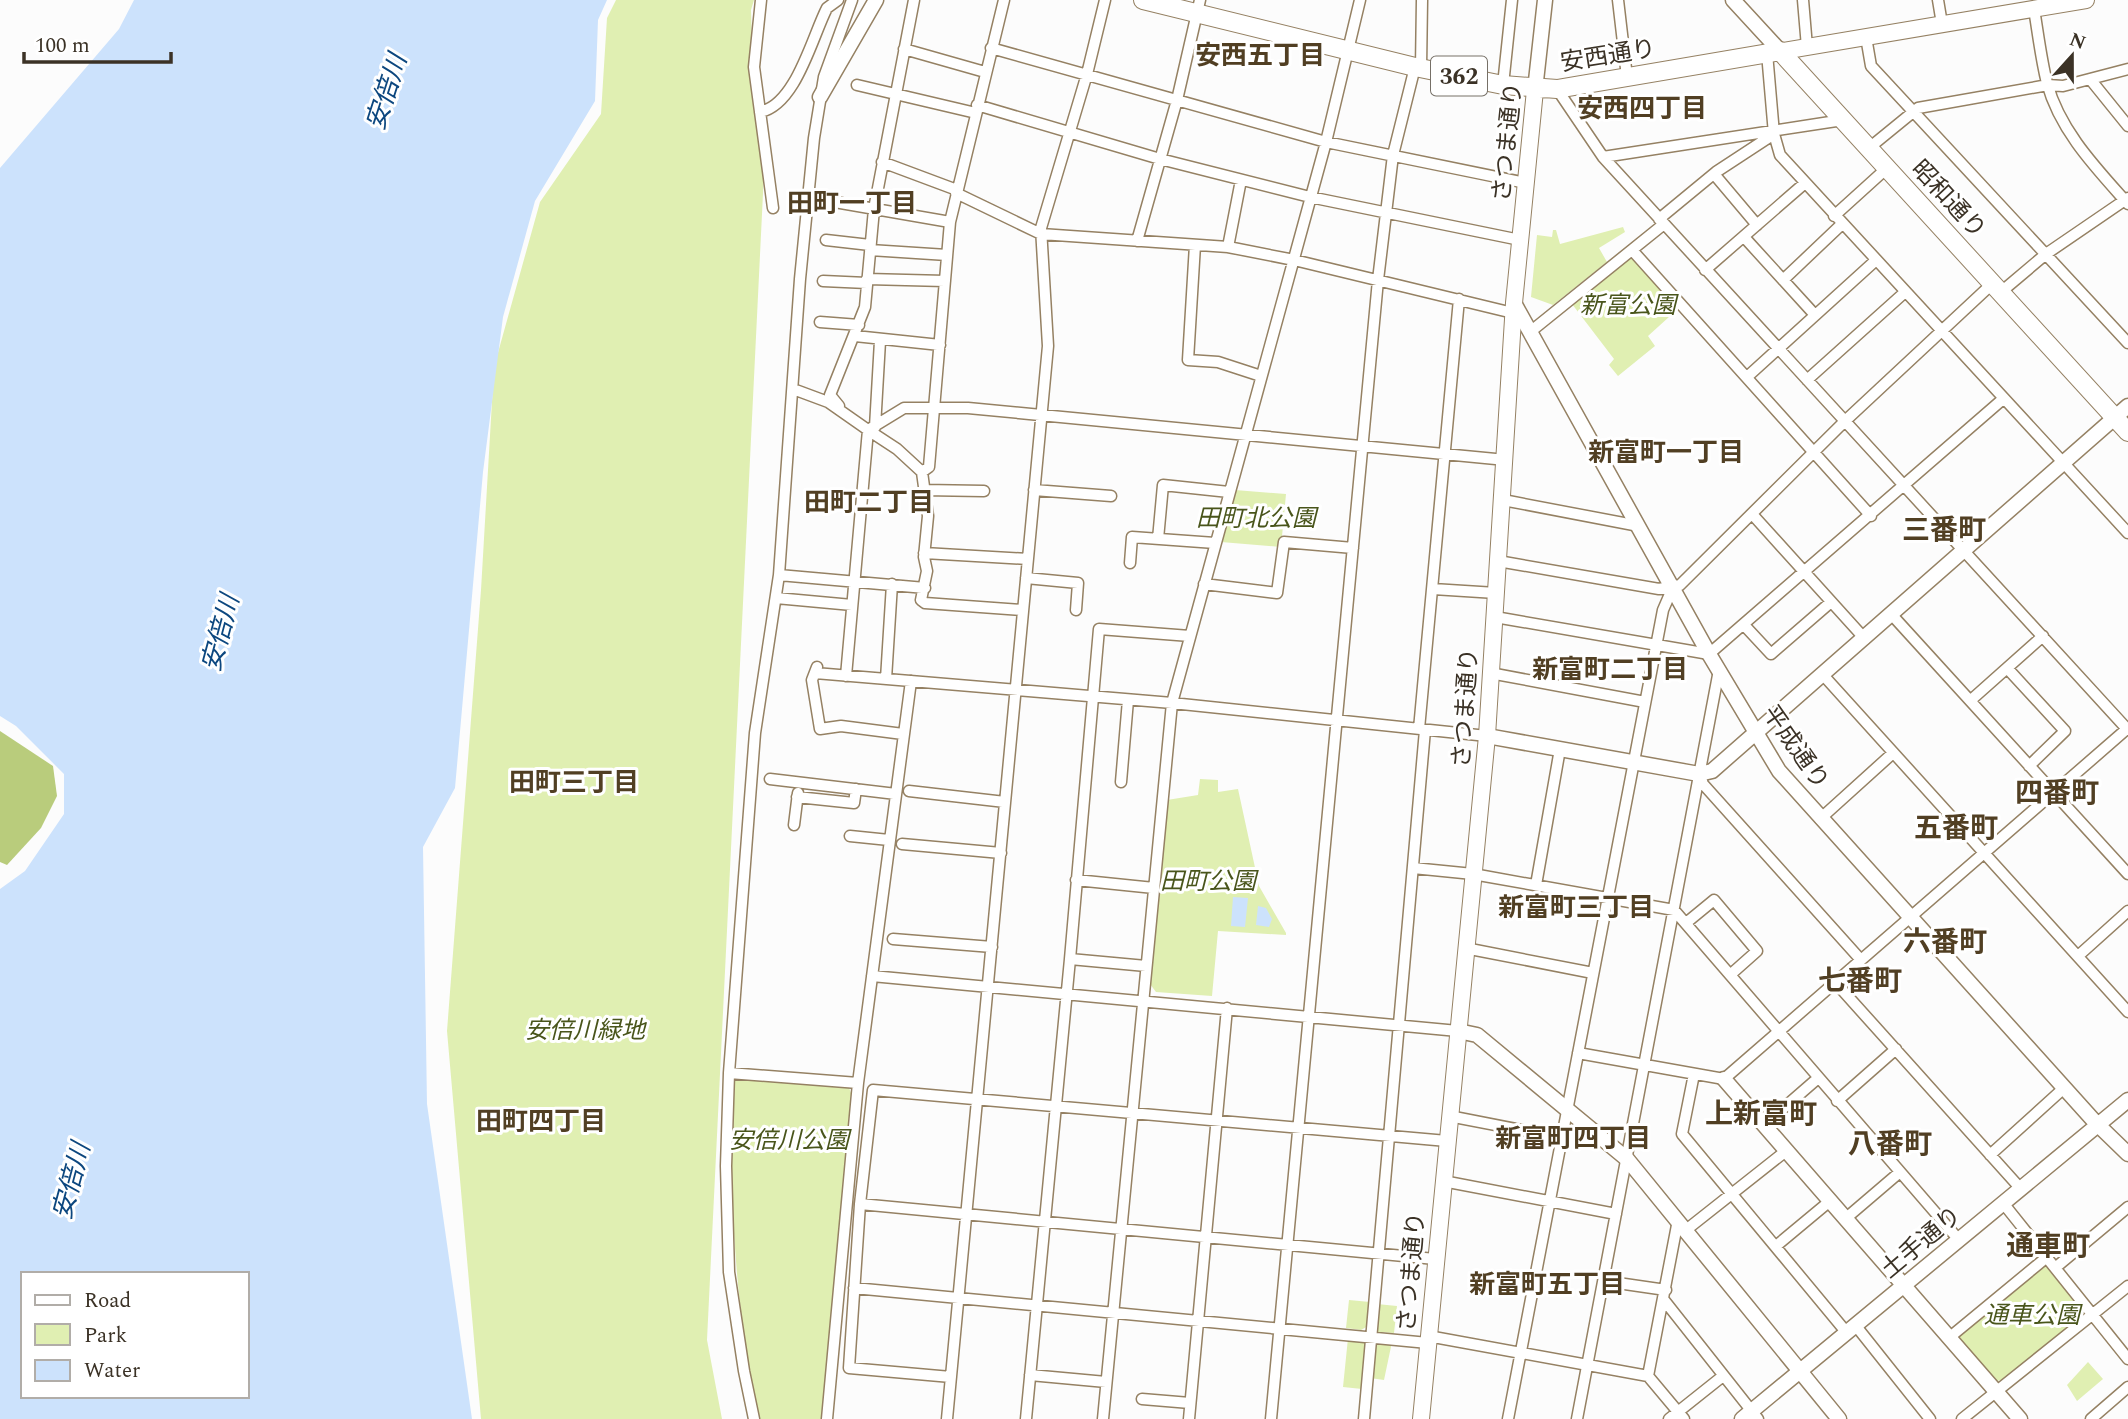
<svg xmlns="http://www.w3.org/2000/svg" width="2128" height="1419" font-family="Spectral,'Noto Sans JP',serif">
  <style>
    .green { fill: #e0efb2 }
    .forest { fill: #b9cc7c }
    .water { fill: #cce2fc; fill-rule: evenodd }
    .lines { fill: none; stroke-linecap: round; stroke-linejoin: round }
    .minor-casing { stroke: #958163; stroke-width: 13 }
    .tertiary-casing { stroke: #958163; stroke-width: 17 }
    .secondary-casing { stroke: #958163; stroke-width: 18 }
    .trunk-casing { stroke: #958163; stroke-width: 20 }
    .minor { stroke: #fff; stroke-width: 10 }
    .tertiary { stroke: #fff; stroke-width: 14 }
    .secondary { stroke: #fff; stroke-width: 16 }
    .trunk { stroke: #fff; stroke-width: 18 }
    .labels { text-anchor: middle; stroke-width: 6; stroke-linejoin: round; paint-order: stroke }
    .shield { fill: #fff; stroke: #767067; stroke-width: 2 }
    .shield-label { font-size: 23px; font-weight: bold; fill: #3b3226 }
    .street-label { font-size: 24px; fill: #3b3226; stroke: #fff }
    .park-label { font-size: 24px; font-style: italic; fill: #49551b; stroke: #fff }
    .neighbourhood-label { font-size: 26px; font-weight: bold; fill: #513f23; stroke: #fff }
    .water-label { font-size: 26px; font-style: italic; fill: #0c477f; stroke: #fff }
    .quarter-label { font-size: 28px; font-weight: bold; fill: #513f23; stroke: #fff }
  </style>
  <rect width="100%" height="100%" fill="#fcfcfc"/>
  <!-- green -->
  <path class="green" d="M616 0H754L751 10 754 109 764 173 707 1340 722 1419H481L447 1031 481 590 494 367 540 202 601 114 607 18Z
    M1623 227 1625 232 1599 248 1607 262 1553 305 1531 297 1537 235 1552 237 1553 230H1556L1560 244Z
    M1628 258 1636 259 1680 307 1648 336 1655 346 1618 376 1609 365 1614 359 1572 304Z
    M1235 490 1286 494 1281 547 1221 542Z
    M1200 779 1218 780V792L1238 789 1259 886 1286 933V935L1218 931 1212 996 1156 992 1150 984 1167 800 1198 795Z
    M732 1077 848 1085 851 1093 823 1419H759C734 1305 729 1193 732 1077Z
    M2044 1264 2085 1314 2003 1380 1996 1381 1958 1336Z
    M1349 1300 1370 1302 1368 1326 1361 1330 1346 1328Z
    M1377 1304 1397 1306 1394 1333 1378 1332 1375 1328Z
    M1348 1338 1364 1339 1366 1344 1362 1389 1343 1387Z
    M1377 1341 1392 1342 1384 1380 1370 1378 1373 1345Z
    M2088 1362 2103 1379 2077 1401 2067 1385Z"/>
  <!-- forest -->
  <path class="forest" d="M0 731 53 766 57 796 41 828 7 865 0 862Z"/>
  <!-- water -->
  <path class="water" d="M134 0H607L598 20 595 101 535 201 503 317 483 472 455 788 423 847 427 1104 472 1419H0V889L25 871 64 814V774L16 726 0 716V168L119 29ZM23 1274H247V1396H23Z
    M1233 897 1248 898 1245 927 1231 926Z
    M1258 906 1266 908 1272 919 1269 927 1256 925Z"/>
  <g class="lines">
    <defs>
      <path id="minor" d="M761 0 754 67 773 208
        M1618 0 1627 77
        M1803 0 1807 47
        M1938 0 1942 24
        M2034 9C2038 33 2041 59 2047 83 2060 131 2096 168 2128 204
        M1866 37 1871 66 2128 343
        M991 48 1326 142 1526 183
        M904 49 985 72
        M1767 53 1774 134 1780 155 2128 533
        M1421 68 1422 0
        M2090 79 2128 126
        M857 85 976 113
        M1503 85 1512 0
        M1557 89 1603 157 2128 730
        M977 105 1160 159 1310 197 1520 240
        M760 112C796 105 812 37 827 8L838 0
        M1869 148 1918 108 2048 85 2063 86 2128 69
        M1603 157 1843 120
        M882 162 957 190
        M1714 174 1757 225
        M956 193 1041 234 1228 247 1294 260 1513 313
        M829 201 950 222
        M1834 216 1887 168
        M1659 219 1716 172 1774 134
        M1744 237 1815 315
        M826 240 870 245
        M1137 241 1177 100 1200 0
        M1195 245 1188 360 1218 362 1261 376
        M1228 247 1241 180
        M870 250 947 255
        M1632 250 1871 516
        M1705 270 1805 183
        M867 279 945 281
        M1783 280 1842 224
        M823 281 867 283
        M2001 292 2046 254 2128 198
        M820 322 859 325
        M1530 332 1664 224
        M855 336 940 345
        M1747 377 1875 261
        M1807 380 1904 293
        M793 389 828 402 868 430 904 408H968L1506 460
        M839 406 830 395 865 307 874 209 914 0
        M875 427 880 341
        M922 472 929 467 950 222 1004 0
        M923 490 984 491
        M1034 490 1111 496
        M1503 500 1639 526
        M1752 514 1865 639
        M1158 539 1163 485 1229 492
        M924 553 1028 559
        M1498 561 1659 589 1680 585 1845 421 1993 283
        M1130 563 1132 537 1215 543
        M779 575 925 588
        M1026 578 1078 583 1076 610
        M1204 584 1277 593 1284 542 1353 548
        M1433 589 1496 593
        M776 598 852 605
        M1892 615 2128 874
        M1495 617 1709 654 2003 399
        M1744 625 1771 654 1831 602
        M817 667 812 680 820 729 841 726 903 734
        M2007 668 2065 731 2029 766
        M815 673 1172 703 1487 736
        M1490 673 1645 702
        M846 676 868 430 897 449 922 472 928 516 924 557 927 571 921 600 925 603 1023 610
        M1824 676 2128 1012
        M886 679 892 584
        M1971 700 2043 636
        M1419 729 1459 299
        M1700 775 1703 784 1861 960
        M770 779 896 794
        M1121 782 1128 700
        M909 791 1005 802
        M797 797 854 803 856 789
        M1820 819 1893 753
        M794 825 798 793
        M850 836 889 840
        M902 844 1001 853
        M1413 868 1473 874 1674 910 1959 1240
        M1076 880 1154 888
        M1536 885 1560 749
        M1686 923 1714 900 1757 951 1730 975
        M893 939 992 947
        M1465 948 1593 973
        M2078 956 2128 911
        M1146 966 1070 959 1099 629 1190 636
        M872 976 1458 1031
        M1835 982 2021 1189
        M1578 1053 1724 1079 2128 728
        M729 1073 858 1083
        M1694 1074 1682 1134 1847 1333
        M1837 1101 1896 1049
        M1449 1116 1562 1138
        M1764 1125 1817 1079
        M1990 1155 2064 1088
        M1443 1181 1616 1214
        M2003 1203 2128 1359
        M860 1204 1435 1259
        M1845 1219 1900 1172
        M1686 1230 1786 1151
        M1776 1246 1830 1201
        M2055 1268 2128 1207
        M1604 1281 1666 1290
        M854 1288 1428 1343
        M1664 1300 1758 1419
        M1856 1326 1930 1419
        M1428 1336 1648 1376 1684 1419
        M1950 1337 2047 1257
        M1030 1375 1106 1382
        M1648 1376 1678 1220
        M951 1377 849 1368 860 1204 873 1090 1447 1141
        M1142 1399 1190 1403
        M754 1419 744 1371 729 1272 726 1166 729 1073 755 733 779 575 800 279 814 138 824 77 852 0
        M827 1419 858 1083 911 681
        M947 1419 1048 346 1041 228 1087 74 1105 0
        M1026 1419 1070 959
        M1103 1419 1172 703 1326 142 1360 0
        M1189 1419 1227 1008
        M1271 1419 1378 280 1393 155 1415 67
        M1364 1419 1425 730
        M1508 1419 1663 610 1673 587
        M1577 1419 1719 670
        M1669 1419 1723 1376
        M1962 1419 2128 1286
        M2091 1419 2128 1387"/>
      <path id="tertiary" d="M1733 0 1780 51
        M1535 90 1545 0
        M820 97 876 0
        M1514 303 1709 654 1779 771 2095 1122 2128 1154
        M1487 736 1699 774 1712 771 2128 406
        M1458 1031 1477 1035 1627 1159 1839 1419
        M1724 1079 2020 1419
        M1742 1419 2128 1100"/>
      <path id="secondary" d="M1771 53 2086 0
        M1421 1419 1487 736 1514 303 1535 90 1549 89"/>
      <path id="trunk" d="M1143 0 1415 67 1503 85 1557 89 1780 51 2128 432"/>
    </defs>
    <!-- minor casing -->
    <use href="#minor" class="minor-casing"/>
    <!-- tertiary casing -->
    <use href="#tertiary" class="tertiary-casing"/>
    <!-- secondary casing -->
    <use href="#secondary" class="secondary-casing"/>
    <!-- trunk casing -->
    <use href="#trunk" class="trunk-casing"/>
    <!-- minor -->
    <use href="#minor" class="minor"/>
    <!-- tertiary -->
    <use href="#tertiary" class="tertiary"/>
    <!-- secondary -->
    <use href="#secondary" class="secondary"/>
    <!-- trunk -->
    <use href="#trunk" class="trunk"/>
  </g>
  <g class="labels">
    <!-- shield labels -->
    <rect class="shield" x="1431" y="56.5" width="56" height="39" rx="5"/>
    <g class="shield-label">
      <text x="1459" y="84">362</text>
    </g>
    <!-- street labels -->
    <g class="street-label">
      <text transform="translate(1608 55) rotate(-9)" y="8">安西通り</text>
      <text transform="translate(1507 142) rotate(-84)" y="8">さつま通り</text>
      <text transform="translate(1949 199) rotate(47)" y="8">昭和通り</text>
      <text transform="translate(1465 708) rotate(-86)" y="8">さつま通り</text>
      <text transform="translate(1796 747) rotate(55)" y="8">平成通り</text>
      <text transform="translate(1921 1242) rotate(-40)" y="8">土手通り</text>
      <text transform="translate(1411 1272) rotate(-85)" y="8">さつま通り</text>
    </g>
    <!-- park labels -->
    <g class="park-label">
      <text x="1628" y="313">新富公園</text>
      <text x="1256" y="526">田町北公園</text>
      <text x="1208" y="889">田町公園</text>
      <text x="585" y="1038">安倍川緑地</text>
      <text x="789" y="1148">安倍川公園</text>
      <text x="2032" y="1323">通車公園</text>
    </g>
    <!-- neighbourhood labels -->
    <g class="neighbourhood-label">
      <text x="1260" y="64">安西五丁目</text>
      <text x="1642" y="117">安西四丁目</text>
      <text x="852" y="212">田町一丁目</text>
      <text x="1666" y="461">新富町一丁目</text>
      <text x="869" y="511">田町二丁目</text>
      <text x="1610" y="678">新富町二丁目</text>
      <text x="574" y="791">田町三丁目</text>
      <text x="1576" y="916">新富町三丁目</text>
      <text x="541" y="1130">田町四丁目</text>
      <text x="1573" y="1147">新富町四丁目</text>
      <text x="1547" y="1293">新富町五丁目</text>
    </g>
    <!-- water labels -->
    <g class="water-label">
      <text transform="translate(386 92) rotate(-72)" y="9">安倍川</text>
      <text transform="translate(220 633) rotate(-75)" y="9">安倍川</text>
      <text transform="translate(71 1181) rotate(-75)" y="9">安倍川</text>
    </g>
    <!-- quarter labels -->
    <g class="quarter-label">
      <text x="1944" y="539">三番町</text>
      <text x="2057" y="802">四番町</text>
      <text x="1956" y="837">五番町</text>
      <text x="1945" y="951">六番町</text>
      <text x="1860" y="990">七番町</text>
      <text x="1761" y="1123">上新富町</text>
      <text x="1890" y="1153">八番町</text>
      <text x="2048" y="1255">通車町</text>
    </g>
  </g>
  <!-- legend -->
  <rect x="21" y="1272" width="228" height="126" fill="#ffffff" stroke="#b1ada8" stroke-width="2"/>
  <rect x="35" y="1295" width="35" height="10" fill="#ffffff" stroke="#b1ada8" stroke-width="2"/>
  <text x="84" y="1307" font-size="21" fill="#3b3226">Road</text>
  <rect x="35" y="1324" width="35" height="21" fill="#e0efb2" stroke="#b1ada8" stroke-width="2"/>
  <text x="84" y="1342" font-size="21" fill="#3b3226">Park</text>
  <rect x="35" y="1360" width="35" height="21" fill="#cce2fc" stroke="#b1ada8" stroke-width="2"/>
  <text x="84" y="1377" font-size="21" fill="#3b3226">Water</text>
  <!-- north arrow -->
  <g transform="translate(2072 56) rotate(21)" stroke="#ffffff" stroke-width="5" paint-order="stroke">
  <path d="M0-5L12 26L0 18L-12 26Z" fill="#3b3226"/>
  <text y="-10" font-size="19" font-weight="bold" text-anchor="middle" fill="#3b3226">N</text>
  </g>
  <!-- scale -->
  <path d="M24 52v10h147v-10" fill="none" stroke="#3b3226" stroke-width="3.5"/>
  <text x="35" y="52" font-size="21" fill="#3b3226" stroke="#ffffff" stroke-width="5" paint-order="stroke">100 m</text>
</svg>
